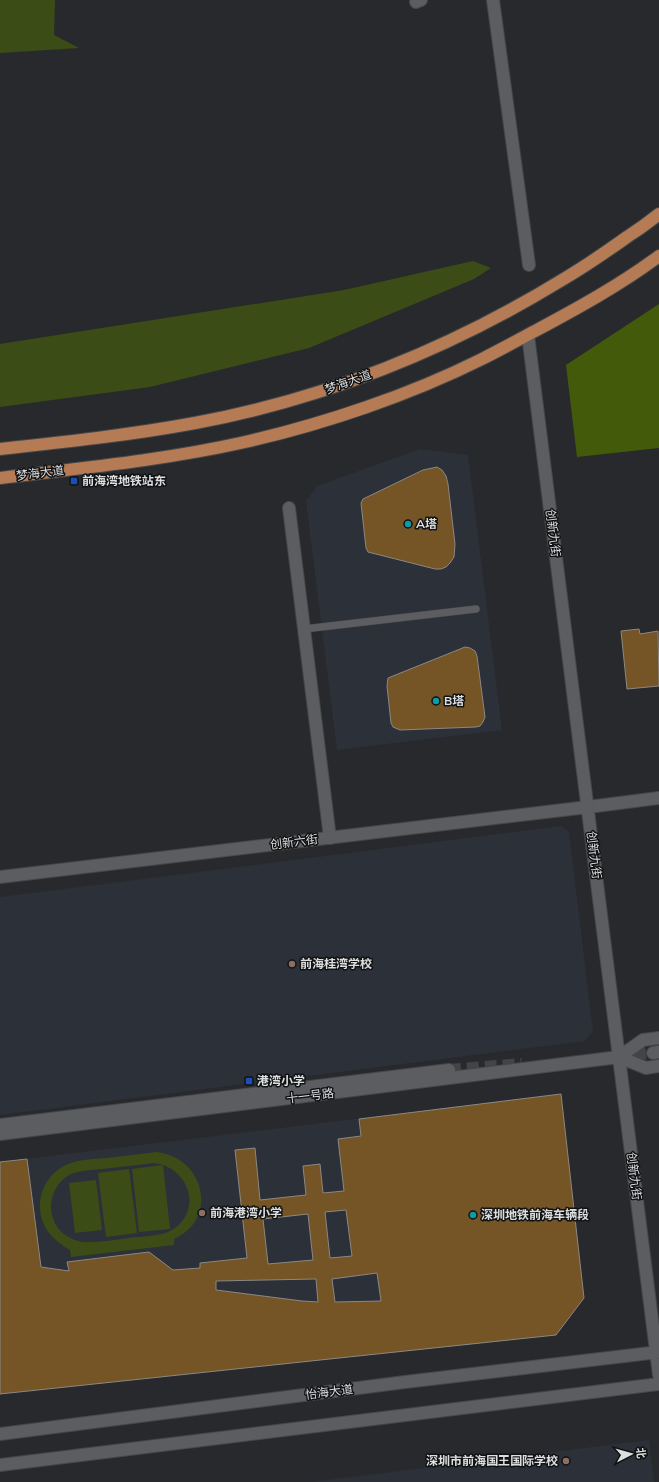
<svg xmlns="http://www.w3.org/2000/svg" width="659" height="1482" font-family="Mulish,'Noto Sans SC',sans-serif">
  <style>
    .built { fill: #2c3039 }
    .green { fill: #3c4c16; fill-rule: evenodd }
    .forest { fill: #445a0b }
    .building { fill: #755425; stroke: #8b8884; fill-rule: evenodd }
    .lines { fill: none; stroke-linecap: round; stroke-linejoin: round }
    .street-tunnel { stroke: #434447; stroke-width: 12; stroke-dasharray: 12 6; stroke-linecap: butt }
    .lane-casing { stroke: #45474a; stroke-width: 8 }
    .street-casing { stroke: #45474a; stroke-width: 14 }
    .secondary-casing { stroke: #45474a; stroke-width: 14 }
    .primary-casing { stroke: #45474a; stroke-width: 14 }
    .lane { stroke: #5b5d61; stroke-width: 7 }
    .street { stroke: #5b5d61; stroke-width: 12 }
    .secondary { stroke: #5b5d61; stroke-width: 12 }
    .primary { stroke: #b47b55; stroke-width: 12 }
    .transit-dot { fill: #1a4fb4; stroke: #111213; stroke-width: 1.5 }
    .culture-dot { fill: #0f9aa8; stroke: #111213; stroke-width: 1.5 }
    .education-dot { fill: #8d6e63; stroke: #111213; stroke-width: 1.5 }
    .labels { text-anchor: middle; stroke-width: 3; stroke-linejoin: round; paint-order: stroke }
    .street-label { font-size: 12px; fill: #dddee0; stroke: #111213 }
    .poi-label { font-size: 12px; font-weight: bold; fill: #dddee0; stroke: #111213; text-anchor: start }
  </style>
  <rect width="100%" height="100%" fill="#28292c"/>
  <!-- built -->
  <path class="built" d="M420 449 468 455 502 730 337 750 306 501 317 486Z
    M562 826 569 832 593 1031 585 1041 0 1115V897Z
    M561 1094 584 1298 556 1335 0 1394V1162Z
    M649 1440 654 1482H311Z"/>
  <!-- green -->
  <path class="green" d="M0 0H55L54 35 79 48 0 53Z
    M473 261 491 268 474 279 309 348 150 387 0 407V344L344 290Z
    M156 1152C205 1157 219 1219 174 1239V1245L71 1257 70 1250C53 1240 41 1228 40 1208 39 1188 52 1169 71 1163 82 1159 95 1159 107 1158 124 1156 140 1154 156 1152ZM154 1163C190 1167 204 1213 170 1231 158 1237 141 1236 128 1238 113 1240 97 1243 82 1242 69 1239 57 1232 53 1218 47 1201 55 1182 71 1174 81 1170 92 1170 102 1169 119 1167 137 1165 154 1163Z
    M163 1165 170 1229 139 1232 132 1169Z
    M129 1169 137 1233 106 1237 98 1173Z
    M96 1180 102 1230 75 1233 69 1183Z"/>
  <!-- forest -->
  <path class="forest" d="M659 304V448L577 457 566 365Z"/>
  <!-- building -->
  <path class="building" d="M437 467 442 470 446 476 448 484 455 544 454 557 450 563 446 567 441 569H435L368 552 366 548 361 503 363 499 423 470Z
    M639 629 640 634 658 631 659 686 627 689 621 631Z
    M465 647 470 648 475 651 477 656 485 717 483 722 480 726 476 727 400 730 393 727 391 723 387 686 388 678Z
    M561 1094 584 1298 556 1335 0 1394V1162L27 1159 41 1267 69 1271 67 1262 149 1252 173 1270 200 1268V1263L247 1258 235 1150 255 1148 260 1200 306 1195 303 1166 320 1164 323 1193 344 1191 338 1139 361 1136 359 1119ZM346 1210 352 1256 330 1258 325 1212ZM308 1214 313 1260 268 1264 263 1219ZM377 1273 381 1301 335 1302 332 1279ZM316 1279 318 1302 302 1301 216 1290V1281Z"/>
  <g class="lines">
    <!-- street-tunnel -->
    <path class="street-tunnel" d="M616 1056 653 1053
      M449 1070 522 1064"/>
    <defs>
      <path id="lane" d="M304 629 476 609"/>
      <path id="street" d="M493 0 529 265
        M416 2 421 0
        M289 508 330 838
        M588 807 659 798
        M653 1053 659 1052
        M0 1125 449 1070"/>
      <path id="secondary" d="M528 335 659 1375
        M0 877 588 807
        M619 1057 643 1040 659 1038
        M0 1134 619 1057 646 1068 659 1066
        M0 1434 405 1382 659 1352
        M0 1465 659 1384"/>
      <path id="primary" d="M0 449C65 442 130 435 195 423 324 399 449 349 562 280 584 267 606 252 627 237 638 230 649 222 659 214
        M0 478C82 468 165 460 245 442 324 424 410 395 482 359 500 350 518 340 535 331 578 308 620 285 659 256"/>
    </defs>
    <!-- lane casing -->
    <use href="#lane" class="lane-casing"/>
    <!-- street casing -->
    <use href="#street" class="street-casing"/>
    <!-- secondary casing -->
    <use href="#secondary" class="secondary-casing"/>
    <!-- primary casing -->
    <use href="#primary" class="primary-casing"/>
    <!-- lane -->
    <use href="#lane" class="lane"/>
    <!-- street -->
    <use href="#street" class="street"/>
    <!-- secondary -->
    <use href="#secondary" class="secondary"/>
    <!-- primary -->
    <use href="#primary" class="primary"/>
  </g>
  <!-- markers -->
  <g class="transit-dot">
    <rect x="70" y="477" width="8" height="8" rx="2"/>
    <rect x="245" y="1077" width="8" height="8" rx="2"/>
  </g>
  <g class="culture-dot">
    <circle cx="408" cy="524" r="4"/>
    <circle cx="436" cy="701" r="4"/>
    <circle cx="473" cy="1215" r="4"/>
  </g>
  <g class="education-dot">
    <circle cx="292" cy="964" r="4"/>
    <circle cx="202" cy="1213" r="4"/>
    <circle cx="566" cy="1461" r="4"/>
  </g>
  <g class="labels">
    <!-- street labels -->
    <g class="street-label">
      <text transform="translate(348 382) rotate(-20)" y="4">梦海大道</text>
      <text transform="translate(40 473) rotate(-7)" y="4">梦海大道</text>
      <text transform="translate(553 533) rotate(83)" y="4">创新九街</text>
      <text transform="translate(294 842) rotate(-7)" y="4">创新六街</text>
      <text transform="translate(594 855) rotate(83)" y="4">创新九街</text>
      <text transform="translate(310 1096) rotate(-7)" y="4">十一号路</text>
      <text transform="translate(634 1176) rotate(83)" y="4">创新九街</text>
      <text transform="translate(329 1392) rotate(-7)" y="4">怡海大道</text>
    </g>
    <!-- poi labels -->
    <g class="poi-label">
      <text x="82" y="485">前海湾地铁站东</text>
      <text x="416" y="528">A塔</text>
      <text x="444" y="705">B塔</text>
      <text x="300" y="968">前海桂湾学校</text>
      <text x="257" y="1085">港湾小学</text>
      <text x="210" y="1217">前海港湾小学</text>
      <text x="481" y="1219">深圳地铁前海车辆段</text>
      <text x="558" y="1465" text-anchor="end">深圳市前海国王国际学校</text>
    </g>
  </g>
  <!-- north arrow -->
  <g transform="translate(631 1454) rotate(84)" stroke="#111213" stroke-width="3" paint-order="stroke">
  <path d="M0-3L7 15L0 10L-7 15Z" fill="#dddee0"/>
  <text y="-6" font-size="11" font-weight="bold" text-anchor="middle" fill="#dddee0">北</text>
  </g>
</svg>
